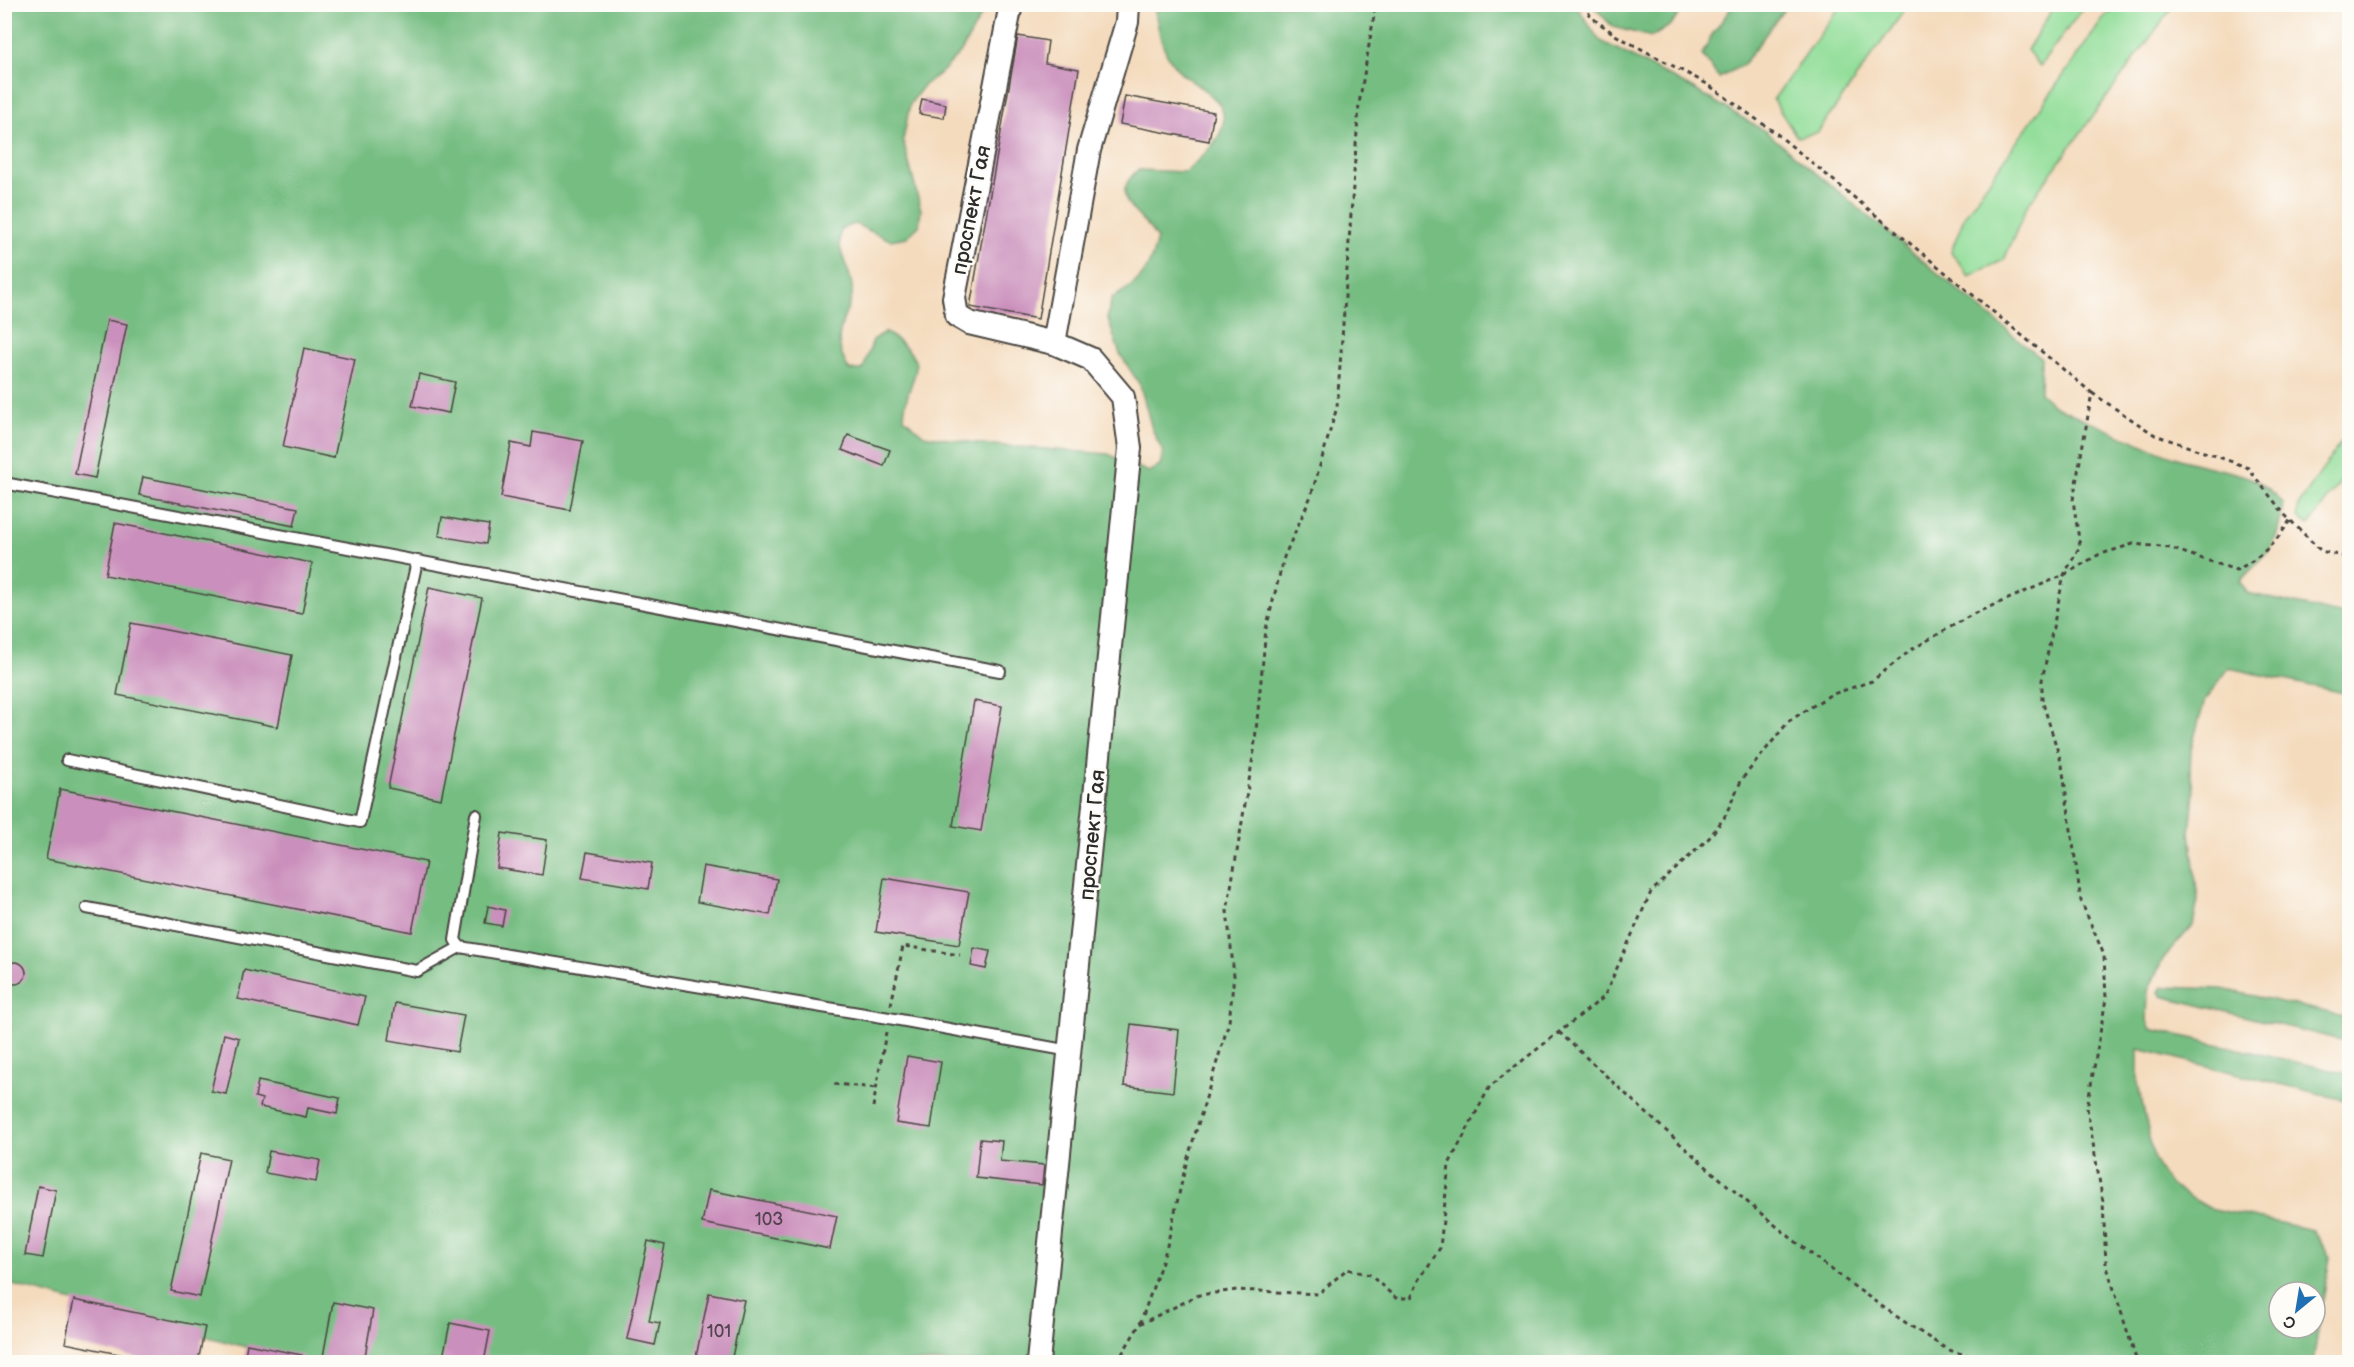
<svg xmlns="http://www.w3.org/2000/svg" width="2354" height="1367" font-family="'Balsamiq Sans',sans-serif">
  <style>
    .green { fill: #93de9a; stroke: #5f8462; stroke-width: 1.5 }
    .forest { fill: #76bd82; stroke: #507456; stroke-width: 1.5; fill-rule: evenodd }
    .building { fill: #ca8fbc }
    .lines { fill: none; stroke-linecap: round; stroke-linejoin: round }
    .lane-casing { stroke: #494541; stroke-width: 14 }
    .street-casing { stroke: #494541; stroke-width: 26 }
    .path { stroke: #494541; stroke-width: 3; stroke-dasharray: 4.5 4.5; stroke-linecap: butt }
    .lane { stroke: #fff; stroke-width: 10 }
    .street { stroke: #fff; stroke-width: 22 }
    .labels { text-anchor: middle; stroke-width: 5; stroke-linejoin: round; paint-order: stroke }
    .number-label { font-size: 18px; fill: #53444f }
    .street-label { font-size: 21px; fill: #2b2b2b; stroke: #fdfcf7 }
  </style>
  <rect width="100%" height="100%" fill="#fdfcf7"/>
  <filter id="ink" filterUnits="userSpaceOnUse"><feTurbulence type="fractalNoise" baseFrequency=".0167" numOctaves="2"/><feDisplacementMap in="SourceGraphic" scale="12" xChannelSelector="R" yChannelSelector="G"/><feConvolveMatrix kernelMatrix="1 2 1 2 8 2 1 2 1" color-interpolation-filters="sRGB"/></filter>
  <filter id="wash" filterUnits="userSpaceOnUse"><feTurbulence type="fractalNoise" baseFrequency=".008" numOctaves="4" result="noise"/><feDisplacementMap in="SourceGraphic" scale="24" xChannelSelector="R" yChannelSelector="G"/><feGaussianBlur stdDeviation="1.35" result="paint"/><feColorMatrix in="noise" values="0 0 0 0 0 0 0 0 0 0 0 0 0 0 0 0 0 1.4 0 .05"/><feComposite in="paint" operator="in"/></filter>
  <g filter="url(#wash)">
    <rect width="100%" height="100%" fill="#f4dbbe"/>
    <!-- green -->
    <path class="green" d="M1841 5H1908L1818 132 1797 137 1773 100Z
      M2055 5H2085L2040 66 2027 50Z
      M2113 5H2174L2027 206 2004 260 1969 276 1951 252 1965 215Z
      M2349 430V469L2309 525 2298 518V506Z"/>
    <!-- forest -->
    <path class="forest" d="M1734 4 1787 5 1744 64 1719 78 1702 55 1712 35Z
      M4 5H987L961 52 943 71 924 85 910 104 903 140 921 210 919 226 907 237 890 240 855 224 842 228C832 250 855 272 852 295 852 301 848 307 846 313 836 335 837 349 849 370H863L873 340 885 332C940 367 905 372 904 418L924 435 980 444 1108 454 1149 472 1160 466 1163 452 1152 429 1140 385 1120 354 1107 317 1112 298C1140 283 1150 271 1157 239 1144 214 1104 199 1138 170L1185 172C1202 157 1236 130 1219 104 1212 92 1184 79 1174 65 1160 47 1158 26 1154 5H1576L1599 40 1690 87 1765 131 2041 358 2040 393 2053 405C2095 424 2137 444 2180 459 2220 473 2253 467 2283 503 2277 551 2271 548 2240 581L2247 593 2349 616V694L2229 668 2205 700 2191 748 2190 772 2194 793 2190 832 2198 900 2193 925 2163 959 2148 991 2147 1021 2151 1029 2349 1074V1101L2138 1049V1083L2154 1159 2169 1185 2209 1208 2313 1230 2330 1257 2313 1362H302L5 1283ZM2279 1292H2315V1328H2279Z
      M1592 5H1686L1671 25 1652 37 1613 27Z
      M2162 987 2222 989 2349 1017V1042L2162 996 2159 992Z"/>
    <g id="blocks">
      <!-- building -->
      <path class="building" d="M1018 36 1048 41 1045 63 1079 69 1038 319 970 307Z
        M1125 96 1214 112 1209 141 1120 124Z
        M922 99 946 104 944 118 919 114Z
        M107 320 127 324 95 478 75 474Z
        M304 348 355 359 334 458 283 447Z
        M419 374 455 382 449 413 412 406Z
        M533 432 583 441 570 510 501 497 511 443 531 447Z
        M848 435 890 450 884 466 842 450Z
        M143 477 298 508 294 526 139 495Z
        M442 517 489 525 486 544 439 536Z
        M115 523 312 563 302 614 105 575Z
        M429 587 482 598 441 799 388 788Z
        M131 623 292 655 278 727 117 695Z
        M974 701 1002 706 981 831 953 826Z
        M60 789 426 862 412 932 46 859Z
        M502 833 547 840 542 875 497 868Z
        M587 852 652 863 648 889 582 878Z
        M703 866 777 879 770 915 697 902Z
        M884 878 969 892 959 945 876 932Z
        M488 906 505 910 502 926 485 923Z
        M974 948 990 951 986 969 971 966Z
        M4 973a11 11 0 1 1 22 0a11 11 0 1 1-22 0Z
        M244 970 365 997 358 1025 238 999Z
        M395 1003 464 1015 457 1052 389 1040Z
        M1131 1024 1179 1030 1173 1092 1124 1086Z
        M224 1034 239 1038 226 1094 211 1091Z
        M907 1056 941 1062 931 1128 896 1123Z
        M258 1081 340 1098 337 1114 308 1108 306 1117 260 1107 262 1099 255 1097Z
        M980 1139 1002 1141 1000 1161 1044 1165 1042 1185 976 1178Z
        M269 1151 320 1160 316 1182 265 1173Z
        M201 1153 229 1159 200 1297 171 1291Z
        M38 1186 56 1190 43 1258 25 1255Z
        M709 1190 837 1216 830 1249 702 1223Z
        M648 1241 665 1245 649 1321 660 1323 655 1345 627 1339Z
        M709 1293 744 1300 731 1362H695Z
        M74 1300 205 1327 198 1362H157L65 1343Z
        M333 1302 373 1310 364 1362H322Z
        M450 1323 490 1331 484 1362H442Z
        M247 1344 302 1355V1362H244Z"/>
    </g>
  </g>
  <g filter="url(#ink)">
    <use href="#blocks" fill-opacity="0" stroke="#494541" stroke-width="1.5"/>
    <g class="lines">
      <defs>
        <path id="lane" d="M4 483 1000 671
          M67 760 360 822 417 561
          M87 908 417 971 460 947 889 1018 1070 1051
          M460 947 455 940 476 815"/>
        <path id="street" d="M1011 4 954 298 957 316 969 323 1054 343 1091 359 1123 397 1130 448 1038 1362
          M1054 343 1089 150 1127 22 1128 4"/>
      </defs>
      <!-- lane casing -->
      <use href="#lane" class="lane-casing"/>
      <!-- street casing -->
      <use href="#street" class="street-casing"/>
      <!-- path -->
      <path class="path" d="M1584 4 1591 17 1617 36 1707 84 1777 134 2092 393 2073 500 2080 546 2064 575 2042 680V700L2062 765 2081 901 2104 955 2106 999 2087 1108 2103 1202 2106 1264 2137 1362
        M2092 393 2155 435 2247 467 2285 515 2321 551 2350 558
        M891 1005 903 946 960 955
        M1559 1032C1680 1145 1801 1258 1942 1346 1955 1355 1974 1354 1988 1362
        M834 1084 877 1088
        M873 1107 886 1032
        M1140 1324 1199 1295 1237 1290 1318 1294 1347 1269 1370 1275 1396 1298H1411L1419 1280 1440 1248 1449 1164 1490 1086 1604 997 1651 892 1709 838 1724 818 1742 779 1789 721 1830 695 1872 681 1911 650 1973 614 2064 575 2098 555 2133 544 2170 548 2236 570C2258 560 2278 541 2290 520
        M1117 1362 1140 1324 1166 1250 1186 1164 1229 1022 1234 975 1227 911 1254 751 1266 629 1284 557 1311 496 1337 407 1359 104 1376 4"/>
      <!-- lane -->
      <use href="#lane" class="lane"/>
      <!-- street -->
      <use href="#street" class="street"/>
    </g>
  </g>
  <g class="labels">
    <!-- number labels -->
    <g class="number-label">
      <text x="769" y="1225">103</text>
      <text x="719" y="1337">101</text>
    </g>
    <!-- street labels -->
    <g class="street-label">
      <text transform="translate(971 210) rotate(-79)" y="7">проспект Гая</text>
      <text transform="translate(1092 835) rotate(-85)" y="7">проспект Гая</text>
    </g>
  </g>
  <!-- margin -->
  <rect width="2354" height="1367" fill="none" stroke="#fdfcf7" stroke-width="24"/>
  <!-- north arrow -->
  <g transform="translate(2297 1310) rotate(210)"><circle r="28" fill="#fdfcf7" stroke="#a9a8a5" stroke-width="1.5"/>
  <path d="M0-4.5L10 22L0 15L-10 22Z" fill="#1f6fb2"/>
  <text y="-9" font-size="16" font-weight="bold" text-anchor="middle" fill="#2b2b2b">С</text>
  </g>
</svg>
